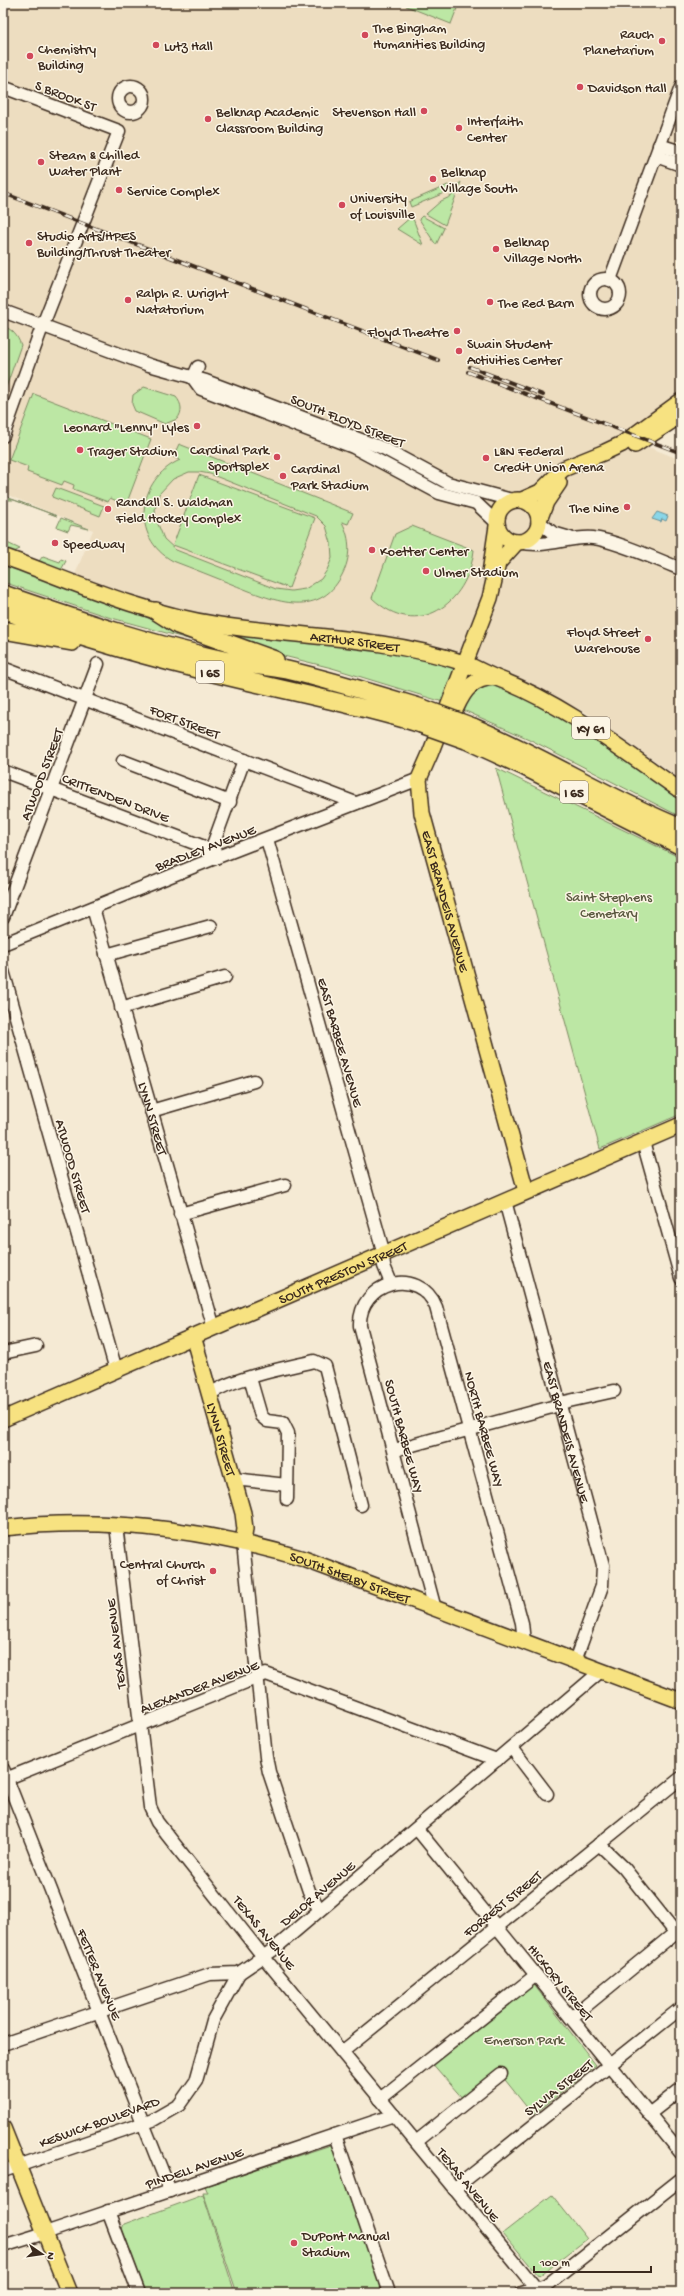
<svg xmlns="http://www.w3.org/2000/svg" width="684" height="2296" font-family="'Gochi Hand',sans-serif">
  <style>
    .built { fill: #edddc0 }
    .green { fill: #bce7a4; stroke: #7c8861; fill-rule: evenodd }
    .water { fill: #89d6e8; stroke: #6a9197 }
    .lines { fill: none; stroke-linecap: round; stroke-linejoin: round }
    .minor-casing { stroke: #3b2a1e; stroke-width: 15 }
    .major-casing { stroke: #3b2a1e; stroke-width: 18 }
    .highway-casing { stroke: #3b2a1e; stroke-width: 20 }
    .minor { stroke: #fcf5e5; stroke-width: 12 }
    .major { stroke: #f7e281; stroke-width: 15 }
    .highway { stroke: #f7e281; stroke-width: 17 }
    .rail-casing { stroke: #3b2a1e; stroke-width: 4 }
    .rail { stroke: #fcf5e5; stroke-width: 2.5; stroke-dasharray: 8; stroke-linecap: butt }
    .highway-bridge-casing { stroke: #3b2a1e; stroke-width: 20; stroke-linecap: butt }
    .highway-bridge { stroke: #f7e281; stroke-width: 17 }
    .poi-dot { fill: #d1495b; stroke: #fcf5e5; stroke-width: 1.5 }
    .labels { text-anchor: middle; stroke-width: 3; stroke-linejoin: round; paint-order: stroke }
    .shield { fill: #fcf5e5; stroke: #75675a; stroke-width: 1 }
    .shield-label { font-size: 13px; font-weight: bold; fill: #3b2a1e }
    .poi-label { font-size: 14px; fill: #3b2a1e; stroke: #fcf5e5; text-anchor: start }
    .street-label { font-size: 14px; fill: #3b2a1e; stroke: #fcf5e5 }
    .park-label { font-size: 14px; fill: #5b5940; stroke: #fcf5e5 }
  </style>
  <rect width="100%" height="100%" fill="#f5ead4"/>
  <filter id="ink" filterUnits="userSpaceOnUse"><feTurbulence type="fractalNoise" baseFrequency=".025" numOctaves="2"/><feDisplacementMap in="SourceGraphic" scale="8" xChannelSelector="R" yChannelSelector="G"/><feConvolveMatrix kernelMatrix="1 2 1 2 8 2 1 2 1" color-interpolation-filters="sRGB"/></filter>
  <g filter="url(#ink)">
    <!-- built -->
    <path class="built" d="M3 3H681V407L631 440 681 460V779L585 712 453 652 187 613 147 602 74 577 93 530 3 493Z"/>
    <!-- green -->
    <path class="green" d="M407 3H459L451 24 406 6Z
      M461 182 445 225 426 214 441 201 452 196 450 191Z
      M448 185 449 188 442 194 411 207 409 202Z
      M412 216 423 245 397 229Z
      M422 216 444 228 436 245 419 219Z
      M3 326C13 330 17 335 21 345L3 396Z
      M144 387 176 397C182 404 183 412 177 419L165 424 135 411 132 404 133 395Z
      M34 394 151 439 126 505 110 498 108 502 73 489 74 485 64 481 62 485 27 472 28 467 9 460Z
      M179 444 353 513 348 524 342 522C351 539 351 558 342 575 318 622 270 599 234 585 214 577 194 569 173 561 130 538 137 479 180 460L173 457ZM189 472H199L210 474 316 516 326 526 331 543 332 558 327 570 321 579 305 589 291 591 276 589 176 550 164 539 156 519 155 510 159 494 173 479Z
      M199 475 315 518 289 588 173 545Z
      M56 488 104 506 100 516 52 497Z
      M3 495 9 498 57 516 14 500H3Z
      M61 518 89 529 71 525 68 531 57 527Z
      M412 526 474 550C468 604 417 641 372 598L395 534Z
      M3 541 20 549 14 552 3 548Z
      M43 556 60 562 61 559 66 561 61 570 39 561Z
      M3 562 132 611 210 645 108 617 3 582Z
      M186 624 404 653 456 668 443 702 332 668 247 647Z
      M487 682 547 705 681 796V817L529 739 461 709 466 698Z
      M496 768 681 858V1114L600 1149Z
      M531 1981 596 2065 533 2115 498 2071 464 2100 430 2061Z
      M334 2144 385 2293H237L203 2193H208L205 2186Z
      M203 2195 235 2293H146L122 2229 124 2224Z
      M552 2195 587 2239 539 2276 503 2233Z"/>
    <!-- water -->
    <path class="water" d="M657 512 668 516 666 521 662 519 661 522 652 519Z"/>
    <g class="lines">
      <defs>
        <g id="minor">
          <circle cx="131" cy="99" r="13"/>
          <path d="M3 87 119 131 42 327 3 436"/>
          <path d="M659 145 681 152"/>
          <path d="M656 156 681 165"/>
          <circle cx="605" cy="294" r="15"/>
          <path d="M610 280 681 87"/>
          <path d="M3 311 149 365 206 381 385 449 448 483 512 500"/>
          <path d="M193 378 201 389 353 447 439 493 476 503 496 522"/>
          <path d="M193 378 198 367"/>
          <path d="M539 522 553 533 570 538"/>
          <path d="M520 542C545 549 569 536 593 538 617 541 658 560 681 569"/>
          <path d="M3 668 356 803"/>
          <path d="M123 761 230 802"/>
          <path d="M3 771 202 846 215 858"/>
          <path d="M267 839 382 1247 384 1266 391 1283"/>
          <path d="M215 858 214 842 244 760"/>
          <path id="s1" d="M93 908 214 1328"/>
          <path d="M3 917 98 664"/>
          <path d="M3 944 215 858 419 779"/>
          <path d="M106 955 211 926"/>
          <path d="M3 971 116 1370"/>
          <path d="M121 1008 225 977"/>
          <path d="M151 1111 254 1081"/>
          <path d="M643 1142 681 1278"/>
          <path id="s2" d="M505 1201 603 1565 602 1586 575 1661"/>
          <path d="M180 1214 285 1185"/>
          <path d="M3 1353 36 1346"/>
          <path d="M250 1378 261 1416 267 1421 283 1423 288 1433 287 1499"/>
          <path d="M210 1394C232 1378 286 1368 314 1361L325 1366 361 1505"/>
          <path d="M394 1450 552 1407 560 1403 614 1391"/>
          <path d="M234 1479 287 1485"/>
          <path d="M116 1525 150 1807 157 1822 262 1955 540 2293"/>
          <path d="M243 1543 266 1757 269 1772 309 1891 319 1909"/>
          <path d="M435 1609 360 1326C358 1282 419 1265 436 1307L522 1623 524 1642"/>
          <path d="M512 1748 547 1794"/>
          <path d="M3 1769 170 2191"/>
          <path d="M3 1780 266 1674 497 1760"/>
          <path d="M417 1829 681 2153"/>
          <path d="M599 1844 624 1868 675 1932"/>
          <path d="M571 2018 681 1928"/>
          <path d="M3 2044 210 1974 239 1973 273 1950 601 1671"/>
          <path d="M342 2052 681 1778"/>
          <path d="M380 2099 536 1975"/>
          <path d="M649 2114 681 2089"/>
          <path d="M335 2135 389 2293"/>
          <path d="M416 2142 501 2074"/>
          <path d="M3 2171 153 2120 179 2105 196 2081 213 2020 239 1973"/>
          <path d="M454 2189 681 2008"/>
          <path d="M108 2211 139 2293"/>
          <path d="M3 2246 45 2233 394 2115"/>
          <path d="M522 2293 546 2286 681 2179"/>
        </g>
        <g id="major">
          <path d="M635 445 681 415"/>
          <circle cx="518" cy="521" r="21"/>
          <path d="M522 500 540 492 563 469 605 452 622 444 681 401"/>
          <path d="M539 520 546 502 559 483"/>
          <path id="s3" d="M517 542 498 563 490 598 430 754 419 779 422 813 526 1191"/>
          <path id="s4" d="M3 556C73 582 144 614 219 625 300 637 385 637 464 663 474 667 484 673 494 677 563 703 621 749 681 791"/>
          <path d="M490 573 497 526"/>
          <path d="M456 708C465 688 473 679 494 677"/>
          <path id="s5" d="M193 1336 243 1513 245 1529 243 1543"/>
          <path id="s6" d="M3 1419 681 1125"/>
          <path id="s7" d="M3 1528C104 1516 207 1530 304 1559L681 1701"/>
          <path d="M3 2128 69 2293"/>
        </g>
        <path id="highway" d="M3 594C78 620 155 646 233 662 251 666 270 666 287 670 334 681 379 695 425 709
          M3 610C65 633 130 652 194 668 269 688 346 701 421 724
          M156 611 178 625 275 660
          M3 630 72 642
          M473 727C544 757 609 799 681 828
          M466 740 525 767 681 846"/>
      </defs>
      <!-- minor casing -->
      <use href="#minor" class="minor-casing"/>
      <!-- major casing -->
      <use href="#major" class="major-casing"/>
      <!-- highway casing -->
      <use href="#highway" class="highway-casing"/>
      <!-- minor -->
      <use href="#minor" class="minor"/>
      <!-- major -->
      <use href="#major" class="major"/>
      <!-- highway -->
      <use href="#highway" class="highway"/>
      <defs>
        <path id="rail" d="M3 193 438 360
          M470 367 543 395
          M468 372 681 453"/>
      </defs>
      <!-- rail casing -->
      <use href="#rail" class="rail-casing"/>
      <!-- rail -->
      <use href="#rail" class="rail"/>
      <defs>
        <path id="highway-bridge" d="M425 709 473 727
          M421 724 466 740"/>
      </defs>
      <!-- highway-bridge casing -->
      <use href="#highway-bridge" class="highway-bridge-casing"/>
      <!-- highway-bridge -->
      <use href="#highway-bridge" class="highway-bridge"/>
    </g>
  </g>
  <!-- markers -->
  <g class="poi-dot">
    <circle cx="365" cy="35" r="4"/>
    <circle cx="662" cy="41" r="4"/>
    <circle cx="156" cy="45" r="4"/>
    <circle cx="30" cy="56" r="4"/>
    <circle cx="580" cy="87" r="4"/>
    <circle cx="424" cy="111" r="4"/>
    <circle cx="208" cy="119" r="4"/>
    <circle cx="459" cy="128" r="4"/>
    <circle cx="41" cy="162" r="4"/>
    <circle cx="433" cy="179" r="4"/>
    <circle cx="119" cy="190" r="4"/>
    <circle cx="342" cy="205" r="4"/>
    <circle cx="29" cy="243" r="4"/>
    <circle cx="496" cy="249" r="4"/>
    <circle cx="128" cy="300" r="4"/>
    <circle cx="490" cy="302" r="4"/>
    <circle cx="457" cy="331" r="4"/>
    <circle cx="459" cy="351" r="4"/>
    <circle cx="197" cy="426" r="4"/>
    <circle cx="80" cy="450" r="4"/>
    <circle cx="277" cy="457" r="4"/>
    <circle cx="486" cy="458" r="4"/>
    <circle cx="283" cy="476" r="4"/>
    <circle cx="627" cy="507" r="4"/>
    <circle cx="108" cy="509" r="4"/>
    <circle cx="55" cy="543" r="4"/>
    <circle cx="372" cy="550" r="4"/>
    <circle cx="426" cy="571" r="4"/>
    <circle cx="648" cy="639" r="4"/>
    <circle cx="213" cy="1571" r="4"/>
    <circle cx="294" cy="2243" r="4"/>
  </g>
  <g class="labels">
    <!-- shield labels -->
    <g class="shield">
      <rect x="196" y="661" width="28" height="22" rx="3"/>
      <rect x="572" y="717" width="38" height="22" rx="3"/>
      <rect x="560" y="781" width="28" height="22" rx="3"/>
    </g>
    <g class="shield-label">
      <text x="210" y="677">I 65</text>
      <text x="591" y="733">KY 61</text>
      <text x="574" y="797">I 65</text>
    </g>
    <!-- poi labels -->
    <g class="poi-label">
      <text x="373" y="32">The Bingham<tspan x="373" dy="16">Humanities Building</tspan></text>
      <text x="654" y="38" text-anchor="end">Rauch<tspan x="654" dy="16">Planetarium</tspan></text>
      <text x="164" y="50">Lutz Hall</text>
      <text x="38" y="53">Chemistry<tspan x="38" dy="16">Building</tspan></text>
      <text x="588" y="92">Davidson Hall</text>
      <text x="216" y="116">Belknap Academic<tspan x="216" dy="16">Classroom Building</tspan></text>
      <text x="416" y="116" text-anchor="end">Stevenson Hall</text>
      <text x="467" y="125">Interfaith<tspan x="467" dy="16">Center</tspan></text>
      <text x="49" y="159">Steam &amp; Chilled<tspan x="49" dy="16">Water Plant</tspan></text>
      <text x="441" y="176">Belknap<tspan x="441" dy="16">Village South</tspan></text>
      <text x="127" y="195">Service Complex</text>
      <text x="350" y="202">University<tspan x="350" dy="16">of Louisville</tspan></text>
      <text x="37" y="240">Studio Arts/HPES<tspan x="37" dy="16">Building/Thrust Theater</tspan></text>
      <text x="504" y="246">Belknap<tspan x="504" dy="16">Village North</tspan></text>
      <text x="136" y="297">Ralph R. Wright<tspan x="136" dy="16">Natatorium</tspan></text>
      <text x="498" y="307">The Red Barn</text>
      <text x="449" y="336" text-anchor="end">Floyd Theatre</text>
      <text x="467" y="348">Swain Student<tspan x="467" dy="16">Activities Center</tspan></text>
      <text x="189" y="431" text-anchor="end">Leonard "Lenny" Lyles</text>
      <text x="269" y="454" text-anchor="end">Cardinal Park<tspan x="269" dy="16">Sportsplex</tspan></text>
      <text x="88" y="455">Trager Stadium</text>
      <text x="494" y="455">L&amp;N Federal<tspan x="494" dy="16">Credit Union Arena</tspan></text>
      <text x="291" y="473">Cardinal<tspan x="291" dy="16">Park Stadium</tspan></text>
      <text x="116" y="506">Randall S. Waldman<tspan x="116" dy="16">Field Hockey Complex</tspan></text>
      <text x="619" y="512" text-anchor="end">The Nine</text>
      <text x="63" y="548">Speedway</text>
      <text x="380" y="555">Koetter Center</text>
      <text x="434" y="576">Ulmer Stadium</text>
      <text x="640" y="636" text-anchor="end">Floyd Street<tspan x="640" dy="16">Warehouse</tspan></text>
      <text x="205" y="1568" text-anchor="end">Central Church<tspan x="205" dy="16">of Christ</tspan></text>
      <text x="302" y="2240">DuPont Manual<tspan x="302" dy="16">Stadium</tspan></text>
    </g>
    <!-- street labels -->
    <g class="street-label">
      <text transform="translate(66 95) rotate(21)" y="5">S BROOK ST</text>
      <text transform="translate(348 420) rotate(22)" y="5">SOUTH FLOYD STREET</text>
      <text dy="5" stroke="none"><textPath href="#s4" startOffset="364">ARTHUR STREET</textPath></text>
      <text transform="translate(185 721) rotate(21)" y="5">FORT STREET</text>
      <text transform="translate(41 774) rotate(-69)" y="5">ATWOOD STREET</text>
      <text transform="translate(116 797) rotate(21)" y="5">CRITTENDEN DRIVE</text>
      <text transform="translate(205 847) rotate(-21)" y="5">BRADLEY AVENUE</text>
      <text dy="5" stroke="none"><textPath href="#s3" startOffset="384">EAST BRANDEIS AVENUE</textPath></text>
      <text transform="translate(341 1042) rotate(74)" y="5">EAST BARBEE AVENUE</text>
      <text dy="5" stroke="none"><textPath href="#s1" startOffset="219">LYNN STREET</textPath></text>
      <text transform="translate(74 1166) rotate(74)" y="5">ATWOOD STREET</text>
      <text dy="5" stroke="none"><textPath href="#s6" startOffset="370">SOUTH PRESTON STREET</textPath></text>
      <text transform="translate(485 1429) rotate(75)" y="5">NORTH BARBEE WAY</text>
      <text dy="5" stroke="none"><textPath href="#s2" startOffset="239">EAST BRANDEIS AVENUE</textPath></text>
      <text transform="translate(405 1436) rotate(75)" y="5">SOUTH BARBEE WAY</text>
      <text dy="5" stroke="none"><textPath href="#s5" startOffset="107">LYNN STREET</textPath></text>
      <text dy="5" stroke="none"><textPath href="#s7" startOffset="354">SOUTH SHELBY STREET</textPath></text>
      <text transform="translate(115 1644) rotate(-97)" y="5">TEXAS AVENUE</text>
      <text transform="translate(199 1686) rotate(-21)" y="5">ALEXANDER AVENUE</text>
      <text transform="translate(317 1893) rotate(-40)" y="5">DELOR AVENUE</text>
      <text transform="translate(502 1903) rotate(-39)" y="5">FORREST STREET</text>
      <text transform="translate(265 1932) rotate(51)" y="5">TEXAS AVENUE</text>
      <text transform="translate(100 1974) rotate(68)" y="5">FETTER AVENUE</text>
      <text transform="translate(561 1982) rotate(51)" y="5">HICKORY STREET</text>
      <text transform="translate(558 2087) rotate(-38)" y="5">SYLVIA STREET</text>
      <text transform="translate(99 2121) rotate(-20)" y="5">KESWICK BOULEVARD</text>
      <text transform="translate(194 2167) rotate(-19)" y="5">PINDELL AVENUE</text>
      <text transform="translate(469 2184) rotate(51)" y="5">TEXAS AVENUE</text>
    </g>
    <!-- park labels -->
    <g class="park-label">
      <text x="609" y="901">Saint Stephens<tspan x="609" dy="16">Cemetary</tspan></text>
      <text x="524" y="2044">Emerson Park</text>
    </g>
  </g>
  <!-- margin -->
  <rect width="684" height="2296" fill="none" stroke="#fcf5e5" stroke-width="16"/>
  <rect x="8" y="8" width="668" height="2280" fill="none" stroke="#3b2a1e" stroke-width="1.5" filter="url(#ink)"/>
  <!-- north arrow -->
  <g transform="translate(42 2254) rotate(103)" stroke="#fcf5e5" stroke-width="3" paint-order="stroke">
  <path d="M0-3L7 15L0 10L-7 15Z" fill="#3b2a1e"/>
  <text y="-6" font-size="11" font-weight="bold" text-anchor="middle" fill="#3b2a1e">N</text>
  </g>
  <!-- scale -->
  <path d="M534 2266v6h117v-6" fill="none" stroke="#3b2a1e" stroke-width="2"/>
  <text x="540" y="2266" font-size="12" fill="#3b2a1e" stroke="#fcf5e5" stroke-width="3" paint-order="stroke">100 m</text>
</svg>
